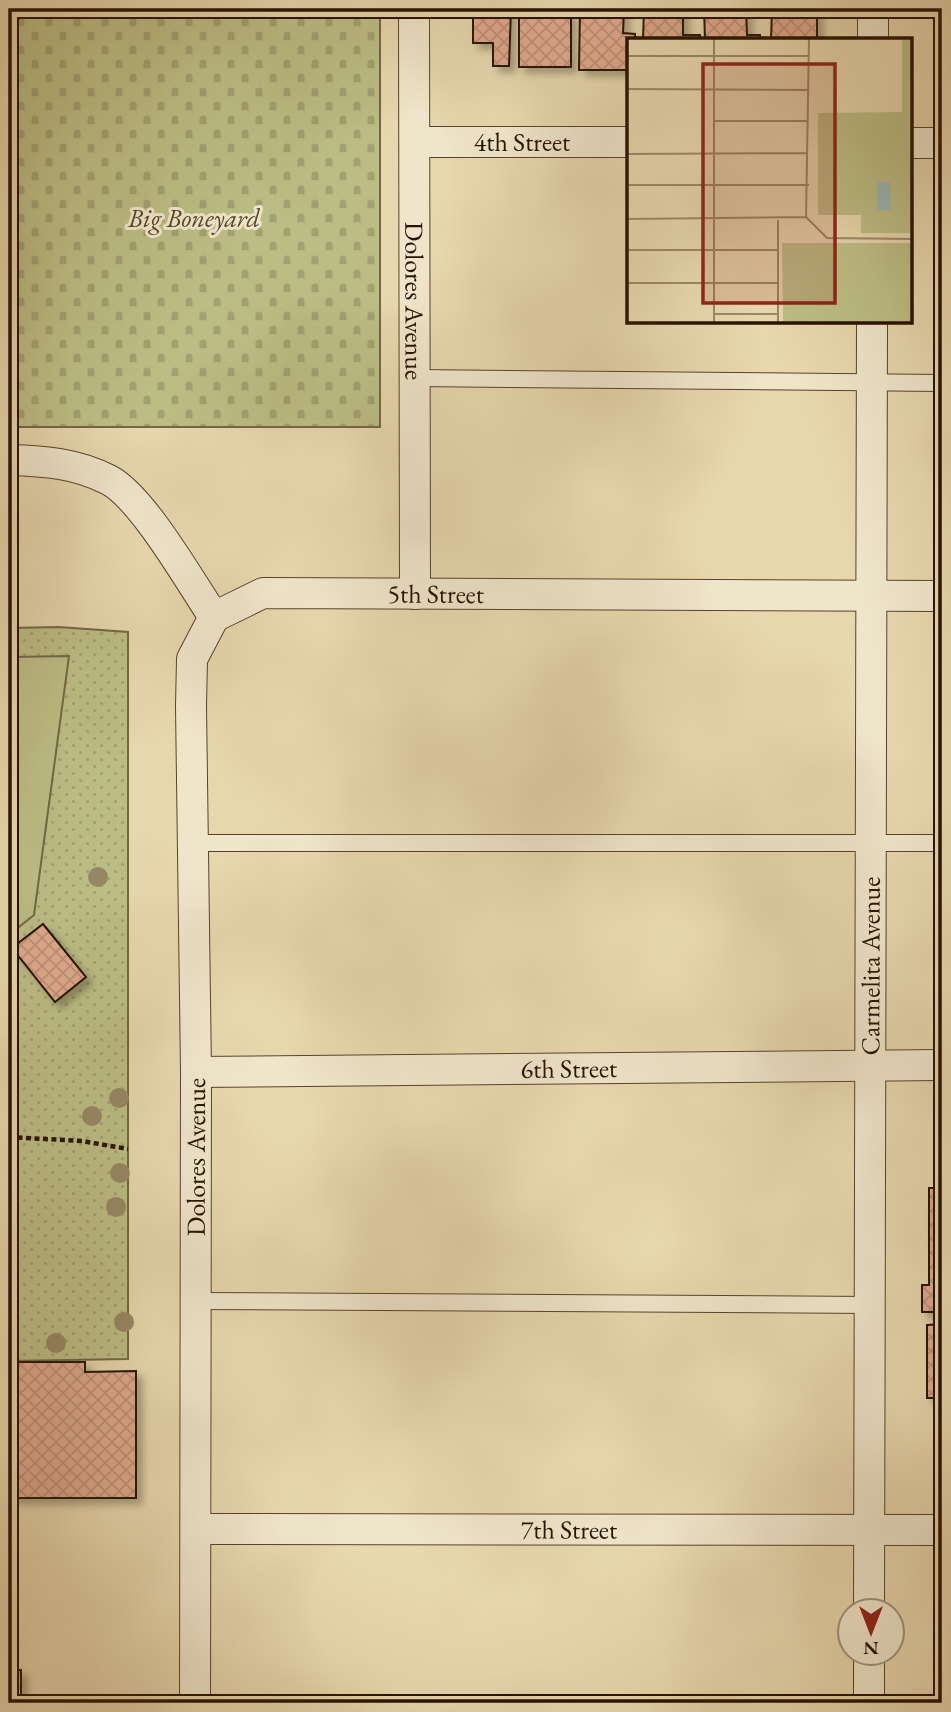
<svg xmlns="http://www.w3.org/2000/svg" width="951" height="1712" font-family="'EB Garamond',serif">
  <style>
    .cemetery { fill: url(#cemetery-stones); stroke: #726843; stroke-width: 2 }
    .park { fill: url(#park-dots); stroke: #726843; stroke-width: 2 }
    .garden { fill: #bcbd85; stroke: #726843; stroke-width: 2 }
    .building { fill: url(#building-cross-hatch); stroke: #281201; stroke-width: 2; filter: url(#shadow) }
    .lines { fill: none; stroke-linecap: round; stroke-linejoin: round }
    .lane-casing { stroke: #58432c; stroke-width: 18 }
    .street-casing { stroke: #58432c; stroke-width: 32 }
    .path { stroke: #281201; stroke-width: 4.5; stroke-dasharray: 5 3.5; stroke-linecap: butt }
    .lane { stroke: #efe5ca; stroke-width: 16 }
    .street { stroke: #efe5ca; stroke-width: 30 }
    .tree { fill: #968764 }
    .labels { text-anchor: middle; stroke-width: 6; stroke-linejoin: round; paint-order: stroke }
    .street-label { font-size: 26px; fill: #281201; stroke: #efe5ca }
    .park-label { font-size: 26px; font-style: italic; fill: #544529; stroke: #efe5ca }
    .inset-road { fill: none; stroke: #9b8868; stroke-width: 2 }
    .view { fill: #8f2418; fill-opacity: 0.15; stroke: #8f2418; stroke-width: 3.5 }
    .inset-edge { fill: none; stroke: #281201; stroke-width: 3.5 }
  </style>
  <defs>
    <pattern id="cemetery-stones" width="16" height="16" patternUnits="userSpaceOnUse" patternTransform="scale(1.75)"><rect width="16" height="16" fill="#bcbd85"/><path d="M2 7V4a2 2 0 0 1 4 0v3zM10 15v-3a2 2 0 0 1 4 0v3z" fill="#a2a171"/></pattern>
    <pattern id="park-dots" width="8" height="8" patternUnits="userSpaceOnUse" patternTransform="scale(1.75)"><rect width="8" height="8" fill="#bcbd85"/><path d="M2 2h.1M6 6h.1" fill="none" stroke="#a2a171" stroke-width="1.8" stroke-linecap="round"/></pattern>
    <pattern id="building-cross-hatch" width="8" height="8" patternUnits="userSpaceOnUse" patternTransform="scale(1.75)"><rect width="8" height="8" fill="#dea98c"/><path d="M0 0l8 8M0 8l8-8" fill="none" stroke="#be9077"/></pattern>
    <filter id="shadow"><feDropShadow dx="6" dy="6" stdDeviation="3.5" flood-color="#0004"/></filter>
  </defs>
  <rect width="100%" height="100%" fill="#e7d7ad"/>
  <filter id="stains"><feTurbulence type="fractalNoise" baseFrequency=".00286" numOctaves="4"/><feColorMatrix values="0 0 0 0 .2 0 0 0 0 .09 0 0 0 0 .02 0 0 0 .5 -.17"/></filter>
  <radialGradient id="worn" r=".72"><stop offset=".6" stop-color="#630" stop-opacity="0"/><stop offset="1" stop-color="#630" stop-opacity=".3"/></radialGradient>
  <!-- cemetery -->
  <path class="cemetery" d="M9 9H380V427H9Z"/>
  <!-- park -->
  <path class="park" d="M59 627 128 632V1359L9 1361V628Z"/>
  <!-- garden -->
  <path class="garden" d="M69 656 34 915 9 935V657Z"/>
  <!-- building -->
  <path class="building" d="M473 9H511L509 66H493V43H473Z
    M580 9H624L623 33 635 34V40H629V70H579Z
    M644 9H683V35H700V40H643Z
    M704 9H746L747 35H760V40H705Z
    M772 9H817V40H771Z
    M519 10H571V67H519Z
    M43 924 86 977 55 1002 12 948Z
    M929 1188H942V1312H922V1285H929Z
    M942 1324V1398H927V1325Z
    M9 1362H85V1372L136 1371V1498H9Z
    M9 1670H21V1703H9Z"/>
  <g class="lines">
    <defs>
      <path id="lane" d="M415 378 942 383
        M193 843H942
        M196 1301 870 1305"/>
      <g id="street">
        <path id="s1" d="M414 9 415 594"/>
        <path d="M873 40V9"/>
        <path id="s2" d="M415 142H629"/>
        <path d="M911 143H942"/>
        <path id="s3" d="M9 460C44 461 76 463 109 480 143 498 191 583 214 617L263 593 942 596"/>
        <path id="s4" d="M196 1072 942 1065"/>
        <path id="s5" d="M196 1529 942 1530"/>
        <path id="s6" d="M869 1610 872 322"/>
        <path id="s7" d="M195 1703 196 1072 191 706 192 659 214 617"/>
        <path d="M869 1703V1652"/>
      </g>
    </defs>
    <!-- lane casing -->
    <use href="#lane" class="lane-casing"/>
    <!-- street casing -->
    <use href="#street" class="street-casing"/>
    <!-- path -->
    <path class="path" d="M9 1137 82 1141 128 1149"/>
    <!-- lane -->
    <use href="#lane" class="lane"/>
    <!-- street -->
    <use href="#street" class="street"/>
  </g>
  <!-- trees -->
  <g class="tree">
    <circle cx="98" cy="877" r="10"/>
    <circle cx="119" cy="1098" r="10"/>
    <circle cx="92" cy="1116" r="10"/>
    <circle cx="120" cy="1173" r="10"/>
    <circle cx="116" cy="1207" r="10"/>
    <circle cx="124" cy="1322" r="10"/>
    <circle cx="56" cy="1343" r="10"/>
  </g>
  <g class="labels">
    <!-- street labels -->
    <g class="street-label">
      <text dy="9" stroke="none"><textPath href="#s2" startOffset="107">4th Street</textPath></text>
      <text dy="9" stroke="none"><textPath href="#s1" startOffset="292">Dolores Avenue</textPath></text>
      <text dy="9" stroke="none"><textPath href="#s3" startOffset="504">5th Street</textPath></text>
      <text dy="9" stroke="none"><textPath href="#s6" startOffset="644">Carmelita Avenue</textPath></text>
      <text dy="9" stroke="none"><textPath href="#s4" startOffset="373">6th Street</textPath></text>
      <text dy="9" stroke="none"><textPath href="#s7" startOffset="546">Dolores Avenue</textPath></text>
      <text dy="9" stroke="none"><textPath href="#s5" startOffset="373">7th Street</textPath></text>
    </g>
    <!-- park labels -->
    <g class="park-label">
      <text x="194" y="227">Big Boneyard</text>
    </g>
  </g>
  <!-- overview -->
  <g transform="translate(627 38)">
    <rect width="285" height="285" fill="#e7d7ad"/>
    <path d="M155 205H285V285H156Z" fill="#bcbd85"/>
    <path d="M275 1H285V195H234V177H191V75L275 74Z" fill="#bcbd85"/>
    <path d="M208 133 244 137 236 162 219 172 199 173 204 137Z" fill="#bcbd85"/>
    <path d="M250 144H263L264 172H250Z" fill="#9ab7b4"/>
    <path class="inset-road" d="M0 18H181M0 51 181 52M87 83H181M0 116 181 115M0 147H182M179 179 182 1M0 181 179 179 200 200 286 201M151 182V285M0 212H151M0 245H151M87 276H151M87 285V1"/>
    <path class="view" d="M76 26H208V265H76Z"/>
    <rect width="285" height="285" class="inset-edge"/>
  </g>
  <!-- margin -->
  <rect width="951" height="1712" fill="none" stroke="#e7d7ad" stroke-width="35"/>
  <rect x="10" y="10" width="930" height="1691" fill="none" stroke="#281201" stroke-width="3.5"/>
  <rect x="18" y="18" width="916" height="1677" fill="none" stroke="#281201" stroke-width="2"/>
  <!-- north arrow -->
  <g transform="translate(871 1632) rotate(180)"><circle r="33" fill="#efe5ca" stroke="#9f917a" stroke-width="2"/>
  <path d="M0-5L12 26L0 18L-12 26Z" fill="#8f2418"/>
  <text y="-10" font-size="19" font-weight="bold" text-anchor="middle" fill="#281201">N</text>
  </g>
  <rect width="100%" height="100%" filter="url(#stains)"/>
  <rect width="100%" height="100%" fill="url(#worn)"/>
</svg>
